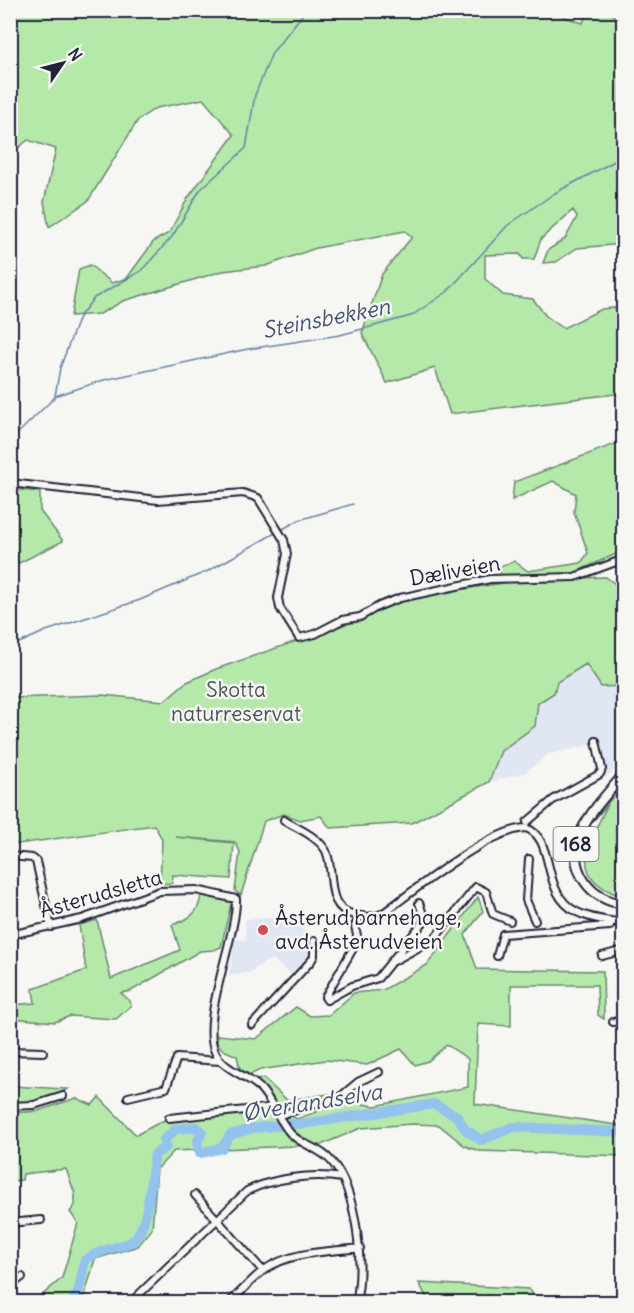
<svg xmlns="http://www.w3.org/2000/svg" width="634" height="1313" font-family="Delius,sans-serif">
  <style>
    .built { fill: #e1e7f2 }
    .green { fill: #b4e9aa; stroke: #6b8672; stroke-width: 1.5 }
    .lines { fill: none; stroke-linecap: round; stroke-linejoin: round }
    .stream { stroke: #6682a6; stroke-width: 1.5 }
    .river { stroke: #94c2ee; stroke-width: 10 }
    .minor-casing { stroke: #22223b; stroke-width: 10 }
    .major-casing { stroke: #22223b; stroke-width: 12 }
    .minor { stroke: #f6f6f2; stroke-width: 6 }
    .major { stroke: #f6f6f2; stroke-width: 8 }
    .poi-dot { fill: #d1495b; stroke: #f6f6f2; stroke-width: 2 }
    .labels { text-anchor: middle; stroke-width: 5; stroke-linejoin: round; paint-order: stroke }
    .shield { fill: #f6f6f2; stroke: #626272; stroke-width: 1.5 }
    .shield-label { font-size: 20px; font-weight: bold; fill: #22223b }
    .street-label { font-size: 21px; fill: #22223b; stroke: #f6f6f2 }
    .park-label { font-size: 21px; fill: #465457; stroke: #f6f6f2 }
    .poi-label { font-size: 21px; fill: #22223b; stroke: #f6f6f2; text-anchor: start }
    .water-label { font-size: 22px; font-style: italic; fill: #445271; stroke: #f6f6f2 }
  </style>
  <rect width="100%" height="100%" fill="#f6f6f2"/>
  <filter id="ink" filterUnits="userSpaceOnUse"><feTurbulence type="fractalNoise" baseFrequency=".0167" numOctaves="2"/><feDisplacementMap in="SourceGraphic" scale="12" xChannelSelector="R" yChannelSelector="G"/><feConvolveMatrix kernelMatrix="1 2 1 2 8 2 1 2 1" color-interpolation-filters="sRGB"/></filter>
  <g filter="url(#ink)">
    <!-- built -->
    <path class="built" d="M586 664 601 687 623 686V758L614 771 605 777 594 744 549 754 525 773 489 782 500 751 535 726 538 703 554 693 557 682Z
      M268 918 287 919 302 927 312 944V955L294 977 272 959 255 968 253 972 229 976 235 939 246 940 245 919Z"/>
    <!-- green -->
    <path class="green" d="M555 10 565 17 583 23 587 11H608L623 23V244L577 248 556 262 543 263 548 250 565 239 577 217 573 210 541 239 534 259H523L520 254 485 255V279L503 295 533 299 546 316 563 328 602 309 623 307V393L450 414 435 368 387 383 362 333 382 274 412 237 405 231 316 248 266 266 223 271 123 301 100 314 71 316 79 269 90 265 112 283 127 278 154 241 169 233 188 198 234 135 203 99 156 108 138 120 88 201 49 227 44 202 56 149 28 140 11 154V11Z
      M623 441V551L573 573 502 577 498 568 514 561 528 571 581 563 588 553 574 512 576 494 553 481 512 500 514 482Z
      M11 489 40 492V511L63 541 11 567Z
      M606 577 615 584 623 600V686L601 687 586 664 557 682 554 693 538 703 535 726 501 751 489 782 412 823 330 828 321 816 300 820 284 814 264 821 241 895 235 891 240 852 235 842 176 837 234 843 231 879 173 875 172 883 160 884 162 839 154 825 11 845 10 698 102 695 164 701 185 683 216 669 366 617 410 597 523 580Z
      M623 784 624 896H621C565 877 590 841 608 804L595 819Z
      M201 895 232 900 221 947 214 950 200 951 131 991 121 993 130 1001 131 1006 116 1019 70 1016 55 1022 11 1018 10 1005 35 1003 33 989 86 970 79 925 97 920 111 979 180 950 172 925C189 919 199 914 201 895Z
      M478 897 483 911 465 935 477 969 603 971 604 1019 598 1015 597 985H511V1026L478 1024 475 1104 623 1126V1156L479 1151 465 1146 439 1125 412 1124 361 1128 321 1145 174 1151 157 1169 152 1229 138 1246 95 1259 83 1302H34L62 1278 78 1223 70 1212 75 1205V1194L66 1169 23 1174 22 1180 11 1181V1113L38 1111 76 1098 92 1105 99 1097 136 1135 168 1118 277 1109 297 1119 345 1101 375 1106 468 1087V1059L447 1045 428 1061 415 1065 401 1049 367 1065 326 1060 260 1070 250 1075 240 1069 237 1056 223 1050 217 1043 218 1035 256 1039 296 1007 310 1016 329 1015 354 993 383 990 427 965Z
      M263 1078 287 1100 342 1092V1095L287 1112 277 1106 257 1080Z
      M11 1086 68 1089C49 1099 32 1104 11 1104Z
      M419 1283 529 1289 540 1302H429Z"/>
    <g class="lines">
      <!-- stream -->
      <path class="stream" d="M55 396 104 380 248 349 340 335 411 316 447 292 508 225 555 193 624 156
        M55 396 60 368 79 317 94 298 141 271 172 237 200 190 246 148 255 95 272 53 306 10
        M10 441 55 397
        M281 530 299 520 353 504
        M10 647 46 631 140 600 208 571 277 532"/>
      <!-- river -->
      <path class="river" d="M73 1302 79 1290 85 1260C99 1250 113 1249 129 1243 150 1234 150 1176 155 1154L166 1147 164 1140 176 1129 197 1127 202 1132 197 1143 200 1153 222 1148 230 1135 253 1128 308 1123 434 1104 457 1116 465 1129 481 1140 513 1127 624 1132"/>
      <defs>
        <path id="minor" d="M10 483 158 500 243 493 258 498 284 540 287 554 278 598 280 608 299 638 315 634 342 620 360 617 379 606 400 598 490 579 575 577 624 559
          M284 820C296 828 319 837 326 851 336 873 323 908 355 915 365 917 372 918 382 914 415 890 488 830 526 828 557 839 539 893 577 912 591 919 609 921 624 923
          M527 822 553 800 600 774 602 769 596 741
          M10 856 32 858 36 861 51 927
          M529 859 526 900 535 921
          M360 916 355 926 358 940 325 997 327 1000 352 986 378 978 425 920 419 903
          M10 935 82 919 160 891 196 890 236 899C237 937 200 1018 215 1052 223 1070 247 1075 260 1088 273 1102 279 1121 291 1134 303 1146 321 1148 332 1162 357 1191 365 1266 356 1302
          M497 956 503 934 610 926
          M602 956 624 950
          M390 963 434 939 476 887 486 892 493 914 510 921
          M613 1022 624 1020
          M252 1025 311 961 314 956V941
          M10 1051 43 1052
          M128 1097 166 1088 177 1058 220 1061
          M10 1106 34 1105 63 1096
          M280 1115 340 1097 358 1082 379 1072
          M169 1118 275 1107
          M195 1195 263 1271
          M10 1223 41 1220
          M10 1286 22 1277
          M131 1302 247 1191C273 1178 313 1173 342 1178
          M230 1302C241 1292 252 1279 264 1270 291 1251 328 1252 360 1248"/>
        <path id="major" d="M624 774C600 803 557 842 585 882 594 895 608 902 624 904"/>
      </defs>
      <!-- minor casing -->
      <use href="#minor" class="minor-casing"/>
      <!-- major casing -->
      <use href="#major" class="major-casing"/>
      <!-- minor -->
      <use href="#minor" class="minor"/>
      <!-- major -->
      <use href="#major" class="major"/>
    </g>
  </g>
  <!-- markers -->
  <circle class="poi-dot" cx="263" cy="930" r="6"/>
  <g class="labels">
    <!-- shield labels -->
    <rect class="shield" x="553.5" y="827" width="45" height="34" rx="4.5"/>
    <g class="shield-label">
      <text x="576" y="851">168</text>
    </g>
    <!-- street labels -->
    <g class="street-label">
      <text transform="translate(455 571) rotate(-10)" y="7">Dæliveien</text>
      <text transform="translate(101 894) rotate(-16)" y="7">Åsterudsletta</text>
    </g>
    <!-- park labels -->
    <g class="park-label">
      <text x="236" y="697">Skotta<tspan x="236" dy="24">naturreservat</tspan></text>
    </g>
    <!-- poi labels -->
    <g class="poi-label">
      <text x="275" y="925">Åsterud barnehage,<tspan x="275" dy="24">avd. Åsterudveien</tspan></text>
    </g>
    <!-- water labels -->
    <g class="water-label">
      <text transform="translate(326 318) rotate(-11)" y="8">Steinsbekken</text>
      <text transform="translate(312 1102) rotate(-9)" y="8">Øverlandselva</text>
    </g>
  </g>
  <!-- margin -->
  <rect width="634" height="1313" fill="none" stroke="#f6f6f2" stroke-width="36"/>
  <rect x="18" y="18" width="598" height="1277" fill="none" stroke="#22223b" stroke-width="2" filter="url(#ink)"/>
  <!-- north arrow -->
  <g transform="translate(63 63) rotate(55)" stroke="#f6f6f2" stroke-width="4.5" paint-order="stroke">
  <path d="M0-4.5L10 22L0 15L-10 22Z" fill="#22223b"/>
  <text y="-9" font-size="16" font-weight="bold" text-anchor="middle" fill="#22223b">N</text>
  </g>
</svg>
